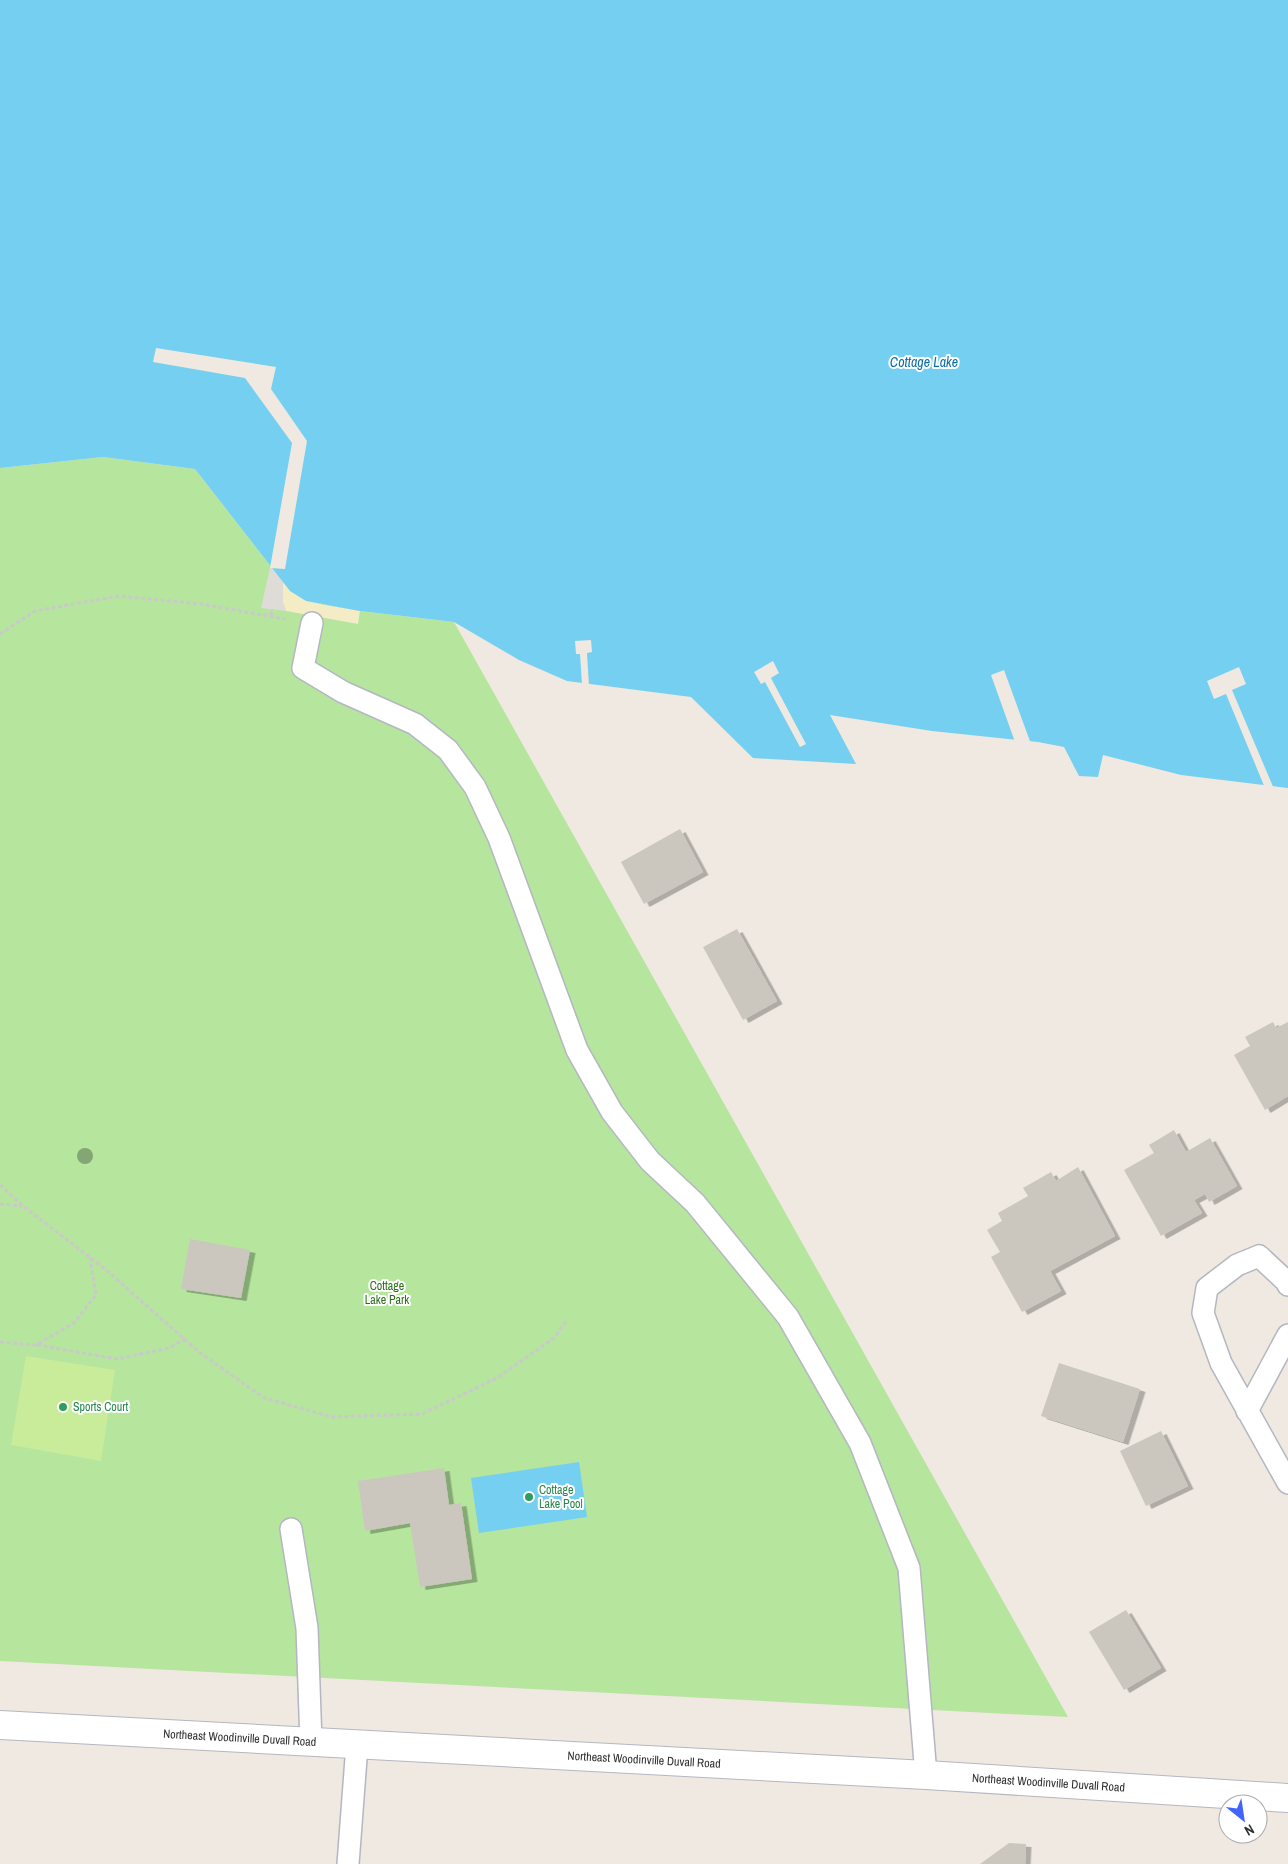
<svg xmlns="http://www.w3.org/2000/svg" width="1288" height="1864" font-family="'Archivo Narrow',sans-serif">
  <style>
    .green { fill: #b6e59e }
    .sand { fill: #f3ecc5 }
    .pitch { fill: #c9ec9a }
    .plaza { fill: #dfdcd8 }
    .water { fill: #75cff0 }
    .pier { fill: #efe9e1 }
    .building { fill: #cbc7bf; filter: url(#shadow) }
    .lines { fill: none; stroke-linecap: round; stroke-linejoin: round }
    .lane-casing { stroke: #b4b7c1; stroke-width: 24 }
    .secondary-casing { stroke: #b4b7c1; stroke-width: 30 }
    .path { stroke: #c9c9c9; stroke-width: 3; stroke-dasharray: 4 2.5; stroke-linecap: butt }
    .lane { stroke: #fff; stroke-width: 21 }
    .secondary { stroke: #fff; stroke-width: 28 }
    .tree { fill: #84a574 }
    .leisure-dot { fill: #2e9e5b; stroke: #fff; stroke-width: 2 }
    .labels { text-anchor: middle; stroke-width: 4; stroke-linejoin: round; paint-order: stroke }
    .park-label { font-size: 12px; fill: #2c6e1b; stroke: #fff }
    .leisure-label { font-size: 12px; fill: #27864d; stroke: #fff; text-anchor: start }
    .street-label { font-size: 12px; fill: #2e2e2e; stroke: #fff }
    .water-label { font-size: 14px; font-style: italic; fill: #0d6fa3; stroke: #fff }
  </style>
  <defs>
    <filter id="shadow"><feDropShadow dx="5.5" dy="3" stdDeviation="0" flood-color="#0004"/></filter>
  </defs>
  <rect width="100%" height="100%" fill="#efe9e1"/>
  <!-- green -->
  <path class="green" d="M103 457 195 469 290 591 306 601 360 611 454 622 1068 1717 0 1661V468Z"/>
  <!-- sand -->
  <path class="sand" d="M283 581C303 606 331 605 360 611L358 624 286 611 283 603Z"/>
  <!-- pitch -->
  <path class="pitch" d="M26 1356 115 1370 101 1461 11 1445Z"/>
  <!-- plaza -->
  <path class="plaza" d="M270 568 285 569 283 581V603L286 611 261 608Z"/>
  <!-- water -->
  <path class="water" d="M0 0H1288V788L1181 775 1103 755 1098 777 1079 776 1064 747 1038 742 932 731 830 715 856 764 753 758 691 697 567 681 519 660 454 622 360 611 306 601 290 591 195 469 103 457 0 468Z
    M579 1462 587 1517 479 1533 471 1478Z"/>
  <!-- pier -->
  <path class="pier" d="M156 348 276 367 271 389 307 441 285 569 270 568 292 443 245 378 153 362Z
    M591 640 592 652 587 653 589 686 582 685 580 654H576L575 641Z
    M773 661 779 673 771 678 806 744 800 747 765 682 761 684 754 672Z
    M1239 667 1246 684 1232 690 1274 789 1265 788 1226 694 1214 699 1207 681Z
    M1004 670 1031 744 1015 742 991 675Z"/>
  <!-- building -->
  <path class="building" d="M680 829 703 872 644 904 621 862Z
    M737 929 777 1001 743 1020 703 947Z
    M1273 1022 1276 1028 1288 1022V1096L1265 1110 1234 1055 1250 1046 1245 1037Z
    M1174 1130 1186 1152 1210 1138 1237 1186 1209 1202 1205 1194 1194 1200 1202 1213 1161 1236 1124 1170 1154 1153 1149 1145Z
    M1078 1167 1115 1236 1050 1271 1061 1291 1022 1312 991 1257 1000 1252 987 1230 1002 1221 998 1213 1028 1196 1023 1188 1051 1172 1056 1181Z
    M190 1239 250 1250 241 1298 181 1289Z
    M1059 1363 1140 1389 1123 1442 1041 1416Z
    M1161 1431 1188 1486 1146 1506 1120 1451Z
    M444 1468 449 1505 461 1503 472 1579 420 1587 410 1523 365 1531 358 1481Z
    M1126 1610 1161 1668 1124 1690 1089 1632Z
    M1009 1843 1026 1844 1025 1864H980Z"/>
  <g class="lines">
    <defs>
      <path id="lane" d="M312 623 303 668 343 692 415 724 448 750 475 787 499 838 577 1050 612 1112 650 1161 695 1203 788 1317 860 1443 909 1568 926 1775
        M1288 1285V1283L1259 1256 1237 1265 1207 1288 1203 1313 1221 1363 1288 1483
        M1247 1411 1288 1335
        M291 1529 307 1628 311 1743
        M348 1864 357 1745"/>
      <g id="secondary">
        <path id="s1" d="M0 1725 926 1775 1288 1798"/>
      </g>
    </defs>
    <!-- lane casing -->
    <use href="#lane" class="lane-casing"/>
    <!-- secondary casing -->
    <use href="#secondary" class="secondary-casing"/>
    <!-- path -->
    <path class="path" d="M271 616 272 609
      M0 634 35 611 119 596 201 604 285 619
      M0 1185 23 1206 105 1269 199 1352 264 1398 332 1417 422 1414 497 1378 554 1338 566 1321
      M0 1204 22 1206
      M0 1342 36 1345 74 1323 96 1295 90 1258
      M37 1345 117 1359 169 1348 185 1339"/>
    <!-- lane -->
    <use href="#lane" class="lane"/>
    <!-- secondary -->
    <use href="#secondary" class="secondary"/>
  </g>
  <!-- trees -->
  <circle class="tree" cx="85" cy="1156" r="8"/>
  <!-- markers -->
  <g class="leisure-dot">
    <circle cx="63" cy="1407" r="5"/>
    <circle cx="529" cy="1497" r="5"/>
  </g>
  <g class="labels">
    <!-- park labels -->
    <g class="park-label">
      <text x="387" y="1290">Cottage<tspan x="387" dy="14">Lake Park</tspan></text>
    </g>
    <!-- leisure labels -->
    <g class="leisure-label">
      <text x="73" y="1411">Sports Court</text>
      <text x="539" y="1494">Cottage<tspan x="539" dy="14">Lake Pool</tspan></text>
    </g>
    <!-- street labels -->
    <g class="street-label">
      <text dy="4" stroke="none"><textPath href="#s1" startOffset="240">Northeast Woodinville Duvall Road</textPath></text>
      <text dy="4" stroke="none"><textPath href="#s1" startOffset="645">Northeast Woodinville Duvall Road</textPath></text>
      <text dy="4" stroke="none"><textPath href="#s1" startOffset="1050">Northeast Woodinville Duvall Road</textPath></text>
    </g>
    <!-- water labels -->
    <g class="water-label">
      <text x="924" y="367">Cottage Lake</text>
    </g>
  </g>
  <!-- north arrow -->
  <g transform="translate(1243 1819) rotate(150)"><circle r="24" fill="#ffffff" stroke="#ababab"/>
  <path d="M0-4L9 19L0 12L-9 19Z" fill="#4264fb"/>
  <text y="-8" font-size="14" font-weight="bold" text-anchor="middle" fill="#2e2e2e">N</text>
  </g>
</svg>
